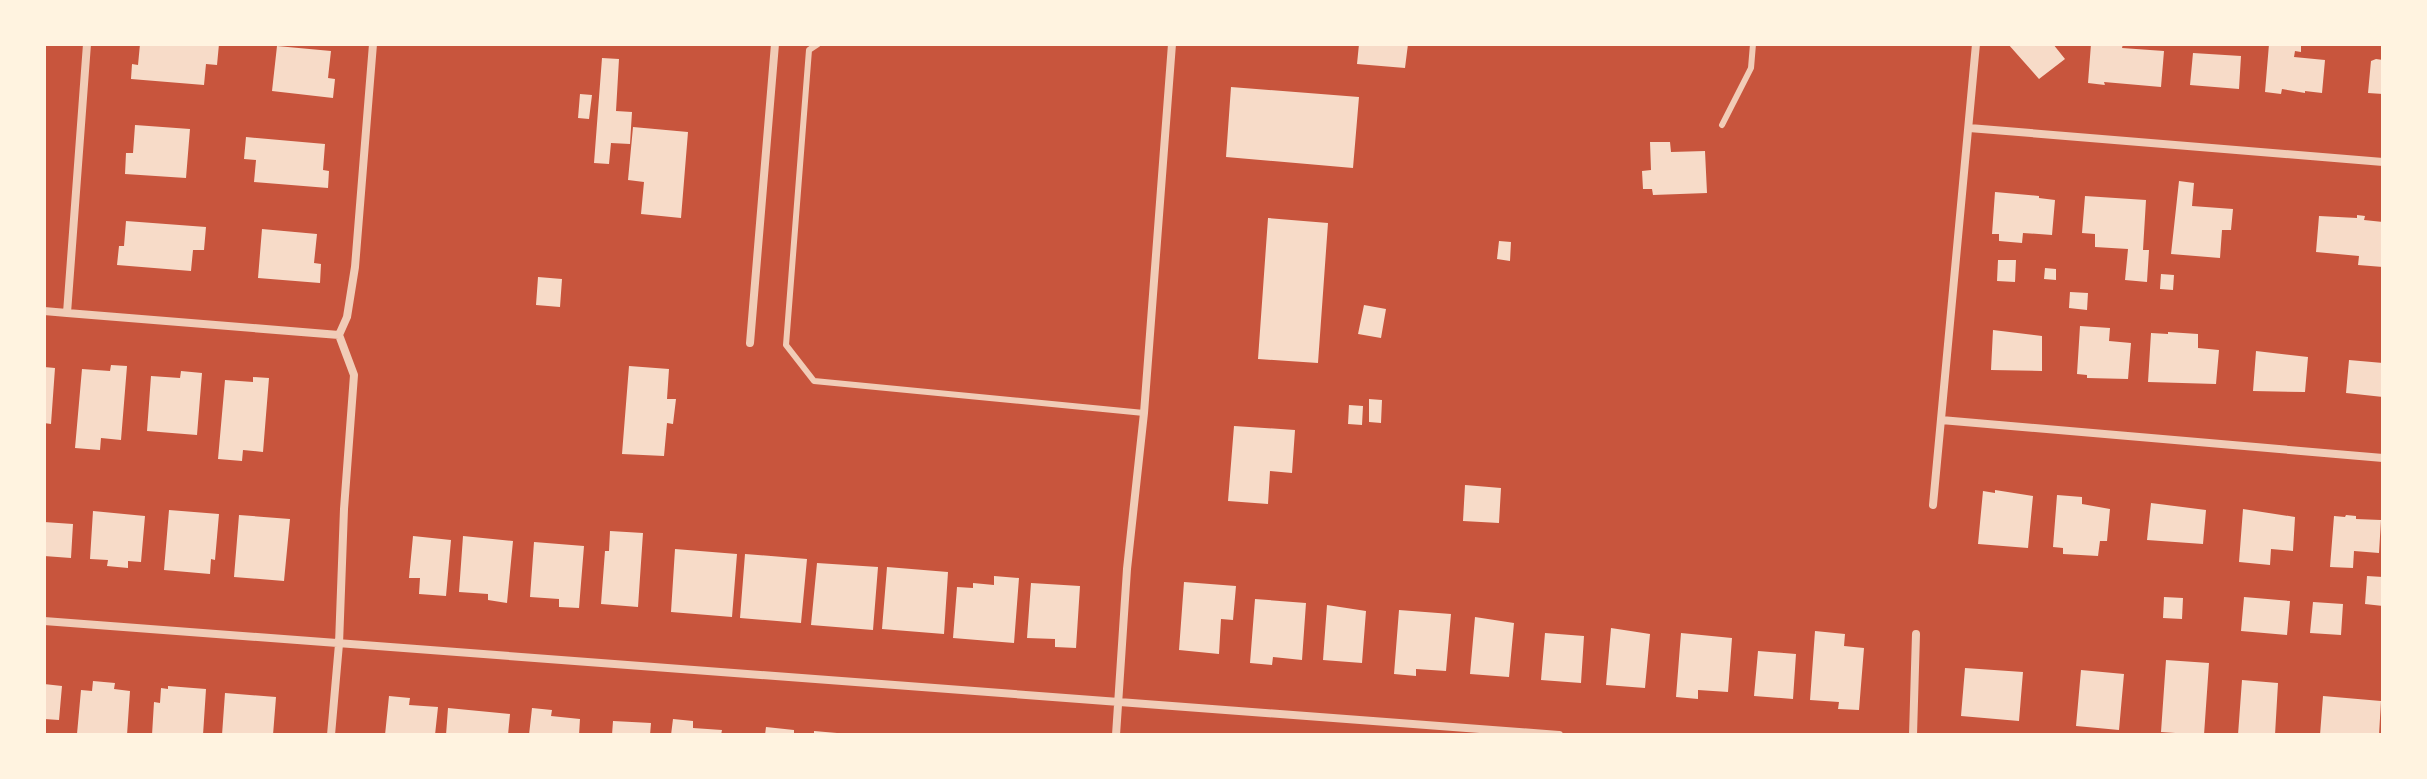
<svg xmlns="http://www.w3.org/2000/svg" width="2427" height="779" font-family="'IBM Plex Sans',sans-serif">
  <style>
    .building { fill: #f7dbc8 }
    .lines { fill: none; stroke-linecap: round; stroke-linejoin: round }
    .service { stroke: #f1ccb7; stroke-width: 6 }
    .minor { stroke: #f1ccb7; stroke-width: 8 }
  </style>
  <rect width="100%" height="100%" fill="#c8553d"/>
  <!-- building -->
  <path class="building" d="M140 44H219L217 65 206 64 204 85 131 79 132 64 138 65Z
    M1359 44H1408L1405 68 1357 64Z
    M2008 44H2053L2065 59 2039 79Z
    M2091 44H2123L2122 48 2164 51 2161 87 2104 82 2105 85 2088 83Z
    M2269 44H2301V52L2295 51 2294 57 2325 60 2322 93 2305 91V93L2282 89 2281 94 2265 92Z
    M277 46 331 51 328 78 335 79 333 98 272 91Z
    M2193 53 2241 56 2239 89 2190 85Z
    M602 58 619 59 616 111 632 112 630 144 611 143 609 164 594 163Z
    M2376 59 2383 60V94L2368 93 2371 61Z
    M1231 87 1359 97 1353 168 1226 157Z
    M580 94 592 95 589 119 578 118Z
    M135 125 190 129 186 178 125 174 126 153H133Z
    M633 127 688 132 681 218 641 214 644 182 628 180Z
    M246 137 325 144 323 170 329 171 328 188 254 182 256 160 244 159Z
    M1650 142H1670L1671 152 1705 151 1707 193 1653 195 1652 189H1643L1642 171 1651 170Z
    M2179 181 2194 183 2192 206 2233 209 2231 230H2222L2220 258 2171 254Z
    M1995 192 2039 196V198L2055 200 2052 235 2023 233 2022 243 1999 241V234H1992Z
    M2085 196 2146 200 2143 250H2149L2147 282 2125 280 2128 249 2095 247V234L2082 233Z
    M2357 215 2365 216 2364 220 2383 222V267L2358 265 2359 256 2316 252 2319 216 2357 218Z
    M1268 218 1328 223 1318 363 1258 359Z
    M126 221 206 227 204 250H193L191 271 117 265 119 246H124Z
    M262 229 317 234 314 263 321 264 320 283 258 278Z
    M1499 241 1511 242 1510 261 1497 259Z
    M1998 260H2016L2015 282 1997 281Z
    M2045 268 2056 269V280L2044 279Z
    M2161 274 2174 275 2173 290 2160 289Z
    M538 277 562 279 560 307 536 305Z
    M2070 292 2088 293 2087 310 2069 308Z
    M1364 305 1386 309 1381 338 1358 334Z
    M2080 326 2110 328 2109 341 2131 343 2128 379 2087 378V375L2077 374Z
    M1993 330 2042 336V371L1991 370Z
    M2168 332 2198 334V348L2219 350 2216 384 2148 382 2151 333 2168 334Z
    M2256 351 2308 357 2305 392 2253 391Z
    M2349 360 2383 363V397L2346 393Z
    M111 365 127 366 121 440 101 438 100 450 75 448 82 369 110 371Z
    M629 366 669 369 667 399H676L673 424 667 423 664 456 622 454Z
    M44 367 55 368 51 424 44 423Z
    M181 371 202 373 197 435 147 431 151 376 180 378Z
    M253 377 269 378 263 452 243 450 242 461 218 459 225 380 253 382Z
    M1369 399 1382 400 1381 423 1369 422Z
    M1349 405 1363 406 1362 425 1348 424Z
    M1234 426 1295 430 1292 473 1270 471 1268 504 1228 501Z
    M1465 485 1501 488 1499 523 1463 521Z
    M1995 490 2033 496 2028 548 1978 544 1983 491 1995 493Z
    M2057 495 2082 497V504L2110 509 2107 541H2100L2098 556 2063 554V548L2053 547Z
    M2151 503 2206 510 2203 544 2147 540Z
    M2243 509 2295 517 2293 551 2271 549 2270 565 2239 562Z
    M169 510 219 514 215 560 211 559 210 574 164 570Z
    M93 511 145 516 141 562 128 561V568L107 566 108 560 90 559Z
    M239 515 290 519 284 581 234 577Z
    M2346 515 2356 516V519L2381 520 2379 553 2354 551 2353 568 2330 567 2334 516 2345 517Z
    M44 522 73 524 71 558 44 556Z
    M610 531 643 533 638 607 601 604 605 551H609Z
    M413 536 451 540 446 596 419 594 420 578H409Z
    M463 536 513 541 507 603 488 600V594L459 592Z
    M534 542 584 546 579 608 559 607V599L530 597Z
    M675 549 737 554 732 617 671 612Z
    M745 554 807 559 801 623 740 618Z
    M817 563 878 567 873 630 811 625Z
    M887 567 948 572 944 634 882 629Z
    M994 576 1019 578 1014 643 953 638 957 587 973 588V583L994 585Z
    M2367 576 2383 577V606L2365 604Z
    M1184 582 1236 586 1233 620 1221 619 1219 654 1179 650Z
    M1031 583 1080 586 1076 648 1055 647V639L1027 638Z
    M2164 597 2183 598 2182 619 2163 618Z
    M2244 597 2290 601 2287 635 2241 631Z
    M1255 599 1306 603 1302 660 1273 657 1272 665 1250 663Z
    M2313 602 2343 604 2341 635 2310 633Z
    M1327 605 1366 611 1362 663 1323 660Z
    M1399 610 1451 614 1446 671 1416 669V676L1394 674Z
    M1475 617 1514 623 1509 677 1470 674Z
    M1611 628 1650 634 1645 688 1606 685Z
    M1815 631 1845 634 1844 646 1864 648 1859 710 1838 709 1839 702 1810 700Z
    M1545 633 1584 636 1581 683 1541 680Z
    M1681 633 1732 638 1728 692 1698 690V699L1676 697Z
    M1758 651 1796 654 1793 699 1754 696Z
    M2166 660 2209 663 2204 735 2161 732Z
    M1965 668 2023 672 2019 721 1961 716Z
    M2081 670 2124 674 2119 730 2076 726Z
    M2242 680 2278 683 2275 735H2238Z
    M93 681 115 683 114 689 130 691 127 735 77 734 81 690 92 691Z
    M44 684 62 686 59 720 44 719Z
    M168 686 206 689 203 735H152L154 702 160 703 161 688 168 689Z
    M225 693 276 697 273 735H222Z
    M389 696 410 698 409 705 438 707 435 735H385Z
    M2323 696 2381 701 2379 735H2320Z
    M448 708 510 714 508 735H446Z
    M532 708 552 710 551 716 580 719 579 735H529Z
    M673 719 693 721V728L722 730 721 735H671Z
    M613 721 651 723 650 735H612Z
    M766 727 794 730V735H765Z
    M814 731 837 733V735H814Z"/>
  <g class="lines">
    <!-- service -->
    <path class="service" d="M818 44 809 50 786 345 814 381 1144 413
      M1722 125 1751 68 1753 44"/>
    <!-- minor -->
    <path class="minor" d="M1969 128 2383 162
      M44 311 67 313 87 44
      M67 313 339 335
      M339 335 347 317 355 267 373 44
      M750 343 775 44
      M1941 420 2383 458
      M1933 505 1976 44
      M44 621 1559 735
      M331 735 339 644 344 509 354 375 339 335
      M1116 735 1127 569 1144 413 1172 44
      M1913 735 1916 634"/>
  </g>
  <!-- border -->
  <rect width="2427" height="779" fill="none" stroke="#fff3e0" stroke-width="92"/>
</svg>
